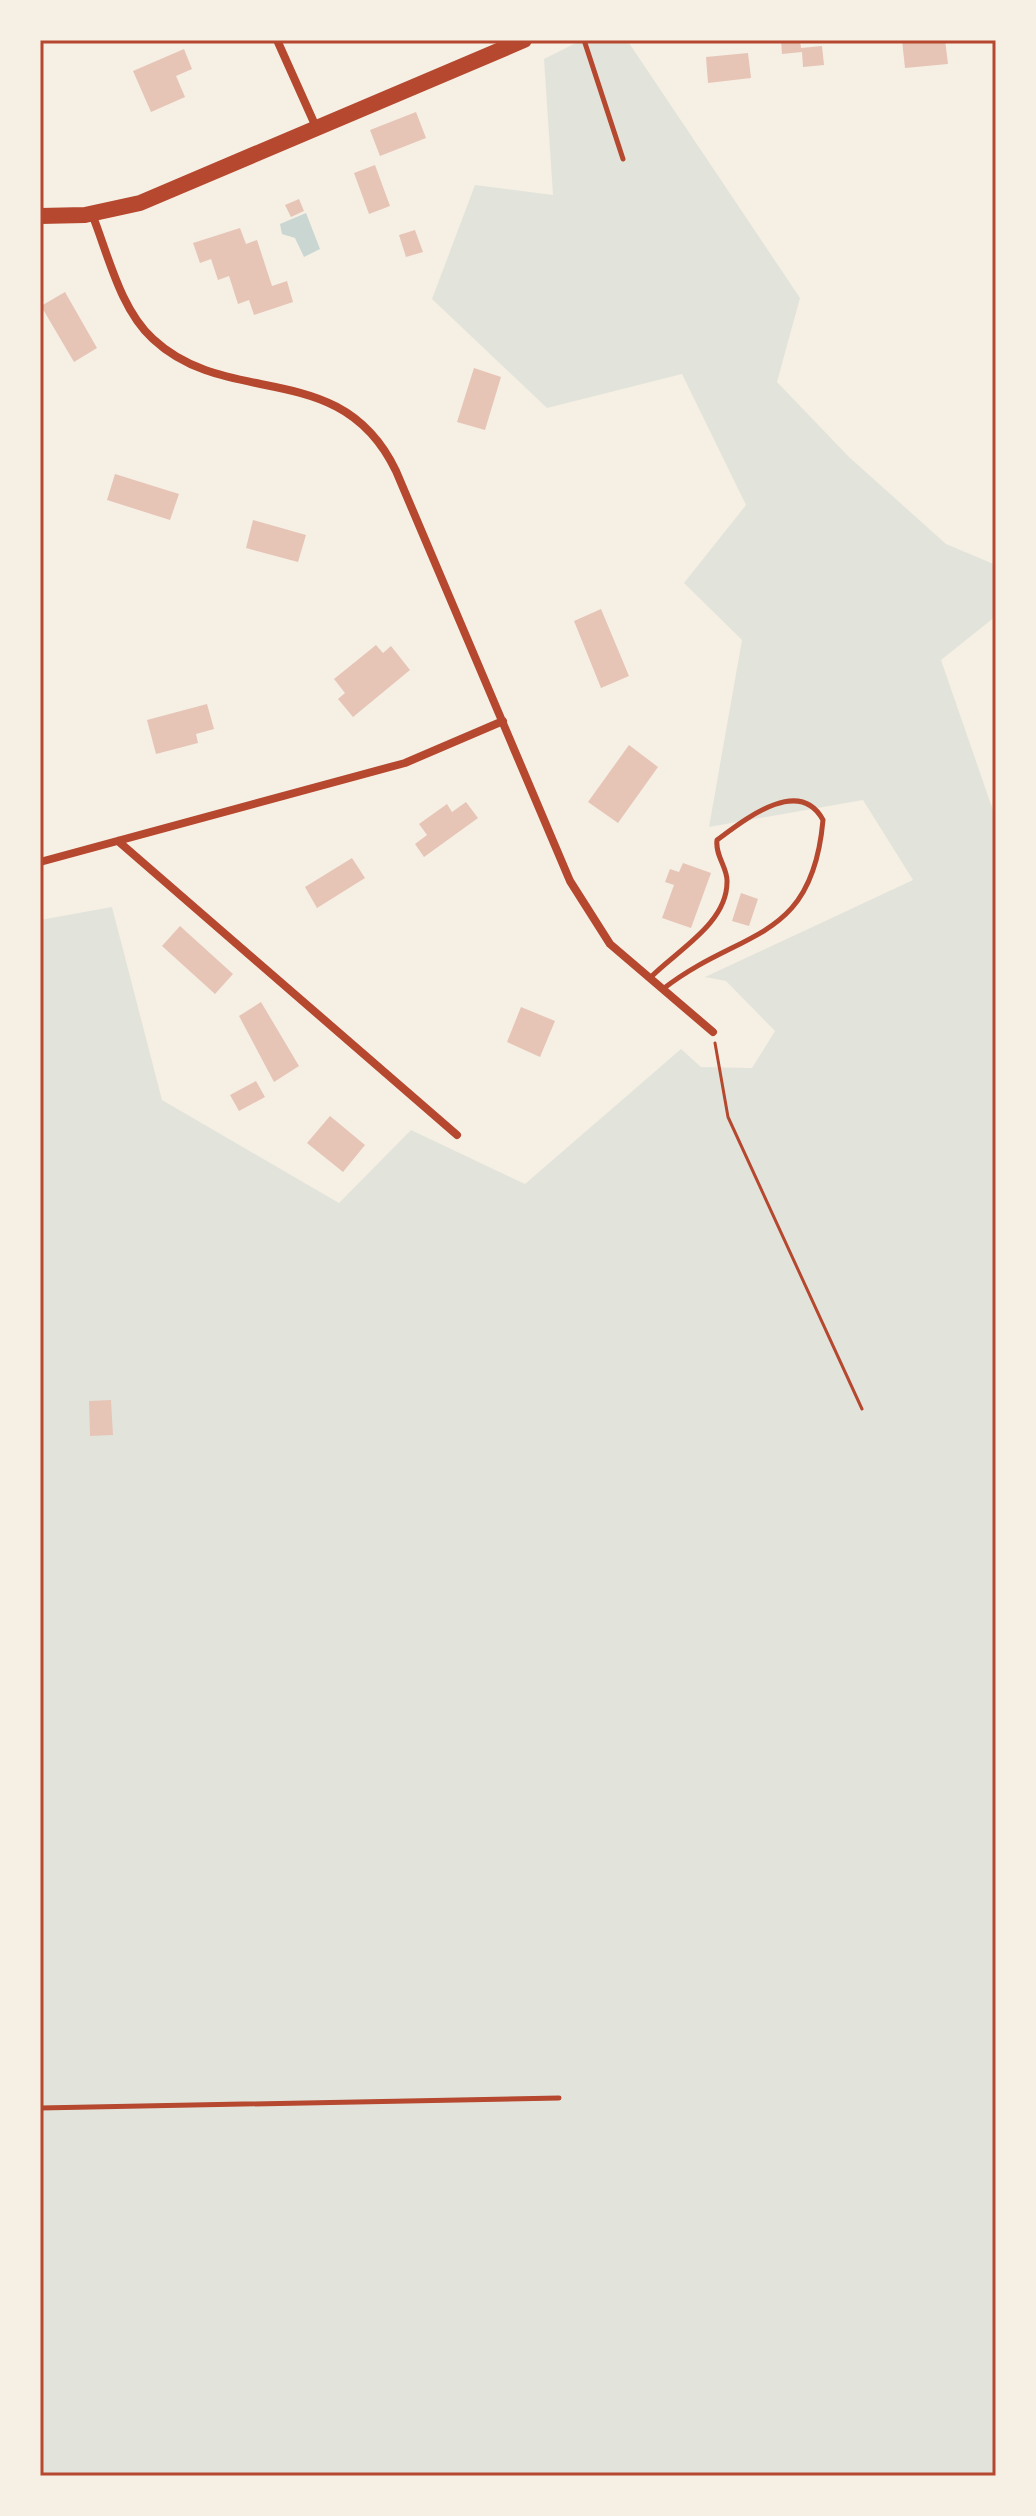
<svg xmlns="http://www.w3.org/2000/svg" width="1036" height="2516" font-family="'Noto Sans',sans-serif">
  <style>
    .green { fill: #e2e4dc }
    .water { fill: #c9d6d2 }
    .building { fill: #e6c5b7 }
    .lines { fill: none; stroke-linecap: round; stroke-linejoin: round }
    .path { stroke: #b5482f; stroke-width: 3 }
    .service { stroke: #b5482f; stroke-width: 5 }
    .minor { stroke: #b5482f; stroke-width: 8 }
    .secondary { stroke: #b5482f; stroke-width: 16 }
    .neatline { fill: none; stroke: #b5482f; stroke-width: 3 }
  </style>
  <rect width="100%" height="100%" fill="#f6efe4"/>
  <!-- green -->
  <path class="green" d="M582 40H627L800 298 777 382 849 457 946 544 996 565V616L941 660 996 819V2476H40V920L112 907 162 1100 339 1203 411 1130 525 1184 681 1049 701 1067 752 1068 775 1031 726 981 705 977 913 880 863 800 709 827 742 640 684 583 746 505 682 374 547 408 432 299 475 185 553 195 544 59Z"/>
  <!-- water -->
  <path class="water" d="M306 213 320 249 304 257 295 238 282 234 280 224Z"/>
  <!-- building -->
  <path class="building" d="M781 40H800L801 48 822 46 824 65 803 67 802 52 782 54Z
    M902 40H945L948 64 905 68Z
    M184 49 192 69 176 76 185 97 151 112 133 71Z
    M748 53 751 78 708 83 706 57Z
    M416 112 426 138 380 156 370 130Z
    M375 165 390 206 369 214 354 173Z
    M299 199 304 211 291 217 285 205Z
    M240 228 246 244 257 240 272 286 287 281 293 302 254 315 249 300 238 304 229 276 218 280 211 259 200 263 193 243Z
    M415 230 423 252 406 257 399 235Z
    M65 292 97 348 74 362 41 306Z
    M474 368 501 377 485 430 457 422Z
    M115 474 179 494 170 520 107 500Z
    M253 520 306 535 298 562 246 548Z
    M601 609 629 676 601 688 574 621Z
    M376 645 383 653 391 646 410 670 353 717 338 699 345 693 334 679Z
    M207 704 214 729 196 734 198 743 156 754 147 720Z
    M629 745 658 767 618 823 588 802Z
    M466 802 478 818 424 857 415 844 427 835 419 824 447 804 452 812Z
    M352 858 365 878 317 908 305 887Z
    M683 863 711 873 691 928 662 918 674 885 665 882 670 869 679 872Z
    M741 893 758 899 749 926 732 921Z
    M180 926 233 974 215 994 162 946Z
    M261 1002 299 1066 274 1082 239 1016Z
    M521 1007 555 1021 540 1057 507 1042Z
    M256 1081 265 1097 239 1111 230 1095Z
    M330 1116 365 1145 343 1172 307 1143Z
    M111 1400 113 1435 90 1436 89 1401Z"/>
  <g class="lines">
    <!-- path -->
    <path class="path" d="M715 1043 728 1117 862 1409"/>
    <!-- service -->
    <path class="service" d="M584 40 623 159
      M650 978C676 951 727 924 727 882 728 868 715 856 717 840 743 821 799 775 823 820 812 944 741 928 663 989
      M40 2108 559 2098"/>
    <!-- minor -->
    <path class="minor" d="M277 40 316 127
      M92 214C108 254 120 309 153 339 229 410 341 356 396 471L570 881 610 944 713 1032
      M118 841 457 1135
      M40 862 405 763 503 721"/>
    <!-- secondary -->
    <path class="secondary" d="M40 216 85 215 140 203 524 40"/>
  </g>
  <!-- border -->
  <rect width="1036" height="2516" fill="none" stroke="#f6efe4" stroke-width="84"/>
  <rect x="42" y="42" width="952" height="2432" class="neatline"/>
</svg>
